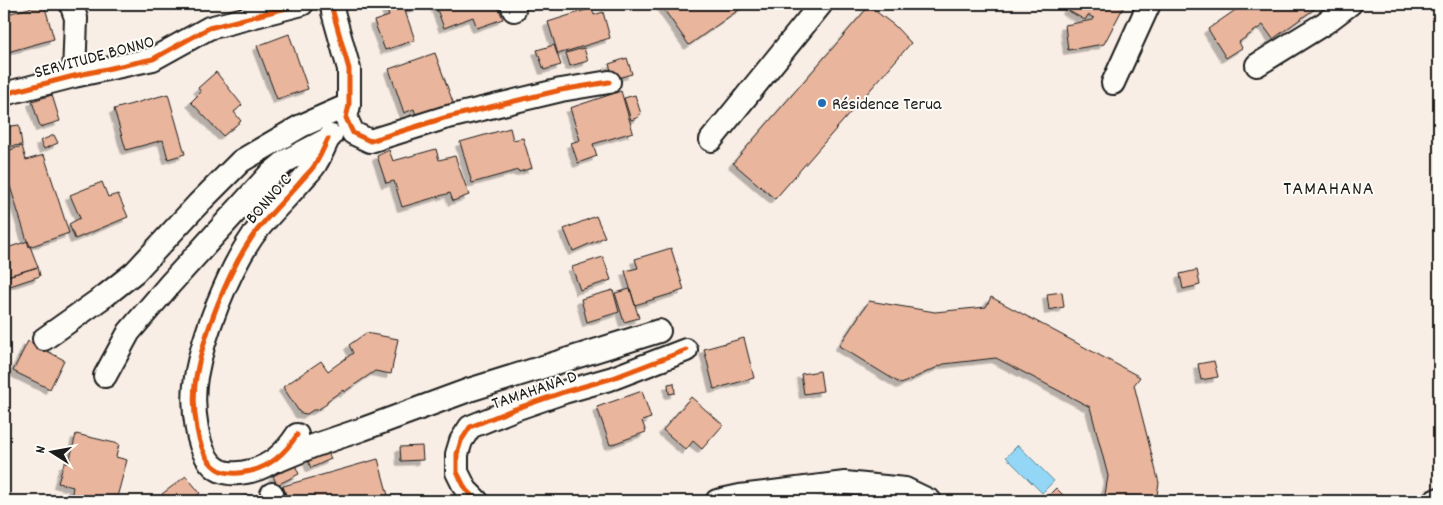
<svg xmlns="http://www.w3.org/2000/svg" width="1443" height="505" font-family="Dekko,sans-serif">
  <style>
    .water { fill: #93d6f5; stroke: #638c9e }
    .building { fill: #e9b59c; stroke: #1c1c1c; filter: url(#shadow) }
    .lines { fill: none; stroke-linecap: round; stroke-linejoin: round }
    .minor-casing { stroke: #1c1c1c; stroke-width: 26 }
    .minor { stroke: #fdfcf7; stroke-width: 22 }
    .cycleway-casing { stroke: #fdfcf7; stroke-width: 8 }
    .cycleway { stroke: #e8590c; stroke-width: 5 }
    .poi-dot { fill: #1f6fb2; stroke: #fdfcf7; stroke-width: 2 }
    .labels { text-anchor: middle; stroke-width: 4; stroke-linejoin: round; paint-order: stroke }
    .street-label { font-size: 18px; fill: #1c1c1c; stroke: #fdfcf7 }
    .poi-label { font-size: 18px; fill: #1c1c1c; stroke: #fdfcf7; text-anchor: start }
    .quarter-label { font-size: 20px; letter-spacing: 1px; fill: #1c1c1c; stroke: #fdfcf7 }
  </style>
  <defs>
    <filter id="shadow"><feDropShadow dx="-4.5" dy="4.5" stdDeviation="0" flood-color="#0004"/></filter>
  </defs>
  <rect width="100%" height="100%" fill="#f9eee5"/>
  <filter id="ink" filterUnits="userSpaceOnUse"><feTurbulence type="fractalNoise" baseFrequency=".02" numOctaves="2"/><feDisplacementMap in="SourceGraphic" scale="10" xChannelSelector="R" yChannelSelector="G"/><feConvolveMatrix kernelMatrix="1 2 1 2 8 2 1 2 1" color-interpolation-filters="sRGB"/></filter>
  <g filter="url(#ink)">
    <!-- water -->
    <path class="water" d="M1018 445 1054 481 1042 493 1006 457Z"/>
    <!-- building -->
    <path class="building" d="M44 4 54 39 4 53V15Z
      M385 4H417L419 7 405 11 415 40 385 50 374 21 389 16Z
      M435 4H497L503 19 477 28 473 17 444 28Z
      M660 4H747L689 45Z
      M1070 4H1125L1104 44 1068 50 1065 25 1093 20 1094 18 1088 15 1085 20 1067 10Z
      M1244 4H1321L1273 39 1263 25 1239 42 1242 48 1226 58 1208 29Z
      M869 6 895 26 911 43 775 199 733 163Z
      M592 8 594 15 603 12 610 38 558 54 548 22Z
      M289 34 308 89 277 99 257 46Z
      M554 45 561 65 544 70 537 50Z
      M584 48 588 61 570 66 566 53Z
      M435 53 454 105 417 118 414 109 404 113 389 69Z
      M627 58 632 74 614 79 609 64Z
      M216 72 242 105 234 112 241 121 223 136 191 102 201 92 198 88Z
      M621 91 633 132 593 144 597 156 578 163 571 143 580 140 570 108Z
      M168 94 185 154 168 159 163 140 126 150 114 109Z
      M52 95 60 121 40 127 32 101Z
      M635 95 641 114 638 115 639 117 631 120 624 98Z
      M19 125 22 145 4 147V127Z
      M510 128 513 140 523 138 532 168 519 172 518 170 472 183 460 142Z
      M54 135 58 143 44 149 40 141Z
      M22 146 26 160 44 155 69 233 29 247 4 167V152Z
      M436 149 439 160 455 156 469 195 453 201 450 193 402 207 394 181 386 183 377 156 389 150 393 161Z
      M102 182 108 197 118 194 128 217 75 239 69 224 80 218 70 195Z
      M596 216 605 237 573 251 564 229Z
      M28 241 38 267 4 277V249Z
      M671 248 684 290 635 305 625 271 638 268 635 259Z
      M603 257 611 280 580 290 572 267Z
      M38 267 40 276 4 288V277Z
      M1197 270 1200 285 1183 289 1180 274Z
      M630 289 639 318 624 322 615 293Z
      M613 290 619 312 587 322 581 299Z
      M1062 292 1064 307 1049 310 1047 294Z
      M991 297 1140 377 1134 385 1159 483 1156 501H1104L1108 476 1090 407 996 358 944 364 901 384 839 346 869 301 935 312 986 307Z
      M366 333 398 339 391 374 375 371 344 392 343 390 327 401V404L317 410H313L307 414 300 413 283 387 321 361 328 371 353 353 349 345Z
      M744 338 754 378 714 389 704 349Z
      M28 341 64 360 50 389 13 371Z
      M1214 361 1218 377 1201 380 1198 364Z
      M820 371 823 391 804 394 801 374Z
      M674 383 675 393 669 394 668 384Z
      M642 391 651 418 642 421 646 432 610 445 597 407Z
      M691 397 723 425 702 449 693 441 686 450 663 430Z
      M76 434 119 444 116 457 127 460 116 501H78L75 500 72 493 73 487 58 483 64 463H69Z
      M422 446 423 460 401 461 400 447Z
      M327 449 331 459 311 468 307 458Z
      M378 459 389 499 380 501H288L283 486Z
      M295 465 299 474 277 485 273 476Z
      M186 476 200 493 189 501H168L162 494Z
      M1056 488 1068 500 1067 501H1043Z
      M249 495 252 501H230Z"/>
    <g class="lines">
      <defs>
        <path id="minor" d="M71 4 76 18 74 76
          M333 4V12L349 69V105L346 118 353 133 370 141 444 118 561 90 609 82
          M512 4 514 10
          M1257 65 1325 23 1350 4
          M1113 83 1149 4
          M4 94 74 76 153 59 209 28 302 4
          M711 140 821 4
          M44 339 106 295 135 272 198 204 241 161 301 126 349 105
          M105 376 129 332 170 284 268 176 286 161 328 139 331 136
          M297 435C286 452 271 466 251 471 241 473 231 475 221 471 194 459 192 401 196 377 203 335 228 272 252 237 267 216 286 199 302 180 307 174 313 169 316 163 321 155 324 147 328 139
          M279 460 313 446 363 429 469 390 659 331
          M271 501 272 494
          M477 501 466 490 457 472V454L461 441 470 427 512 410 564 392 613 378 686 350
          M717 501 740 496 845 483 905 489 930 501
          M1435 501 1439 499"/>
      </defs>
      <!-- minor casing -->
      <use href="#minor" class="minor-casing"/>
      <!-- minor -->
      <use href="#minor" class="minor"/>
      <defs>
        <path id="cycleway" d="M333 4V12L349 69V105L346 118 353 133 370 141 444 118 561 90 609 82
          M4 94 74 76 153 59 209 28 302 4
          M297 435C286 452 271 466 251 471 241 473 231 475 221 471 194 459 192 401 196 377 203 335 228 272 252 237 267 216 286 199 302 180 307 174 313 169 316 163 321 155 324 147 328 139
          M477 501 466 490 457 472V454L461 441 470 427 512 410 564 392 613 378 686 350"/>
      </defs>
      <!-- cycleway casing -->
      <use href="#cycleway" class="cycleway-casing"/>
      <!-- cycleway -->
      <use href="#cycleway" class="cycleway"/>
    </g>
  </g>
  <!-- markers -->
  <circle class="poi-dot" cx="822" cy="103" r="5"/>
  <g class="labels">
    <!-- street labels -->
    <g class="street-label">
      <text transform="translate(94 56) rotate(-15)" y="6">SERVITUDE BONNO</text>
      <text transform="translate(268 198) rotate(-49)" y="6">BONNO C</text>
      <text transform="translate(534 389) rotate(-19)" y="6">TAMAHANA D</text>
    </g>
    <!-- poi labels -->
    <g class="poi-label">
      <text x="832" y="109">Résidence Terua</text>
    </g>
    <!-- quarter labels -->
    <g class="quarter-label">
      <text x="1329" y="194">TAMAHANA</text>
    </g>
  </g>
  <!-- margin -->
  <rect width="1443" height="505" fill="none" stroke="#fdfcf7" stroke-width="20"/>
  <rect x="10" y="10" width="1423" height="485" fill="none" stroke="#1c1c1c" stroke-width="2" filter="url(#ink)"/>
  <!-- north arrow -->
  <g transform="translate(52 452) rotate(281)" stroke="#fdfcf7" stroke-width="4" paint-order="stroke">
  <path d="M0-4L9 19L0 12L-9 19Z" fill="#1c1c1c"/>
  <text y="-8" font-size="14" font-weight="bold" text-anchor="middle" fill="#1c1c1c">N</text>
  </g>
</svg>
